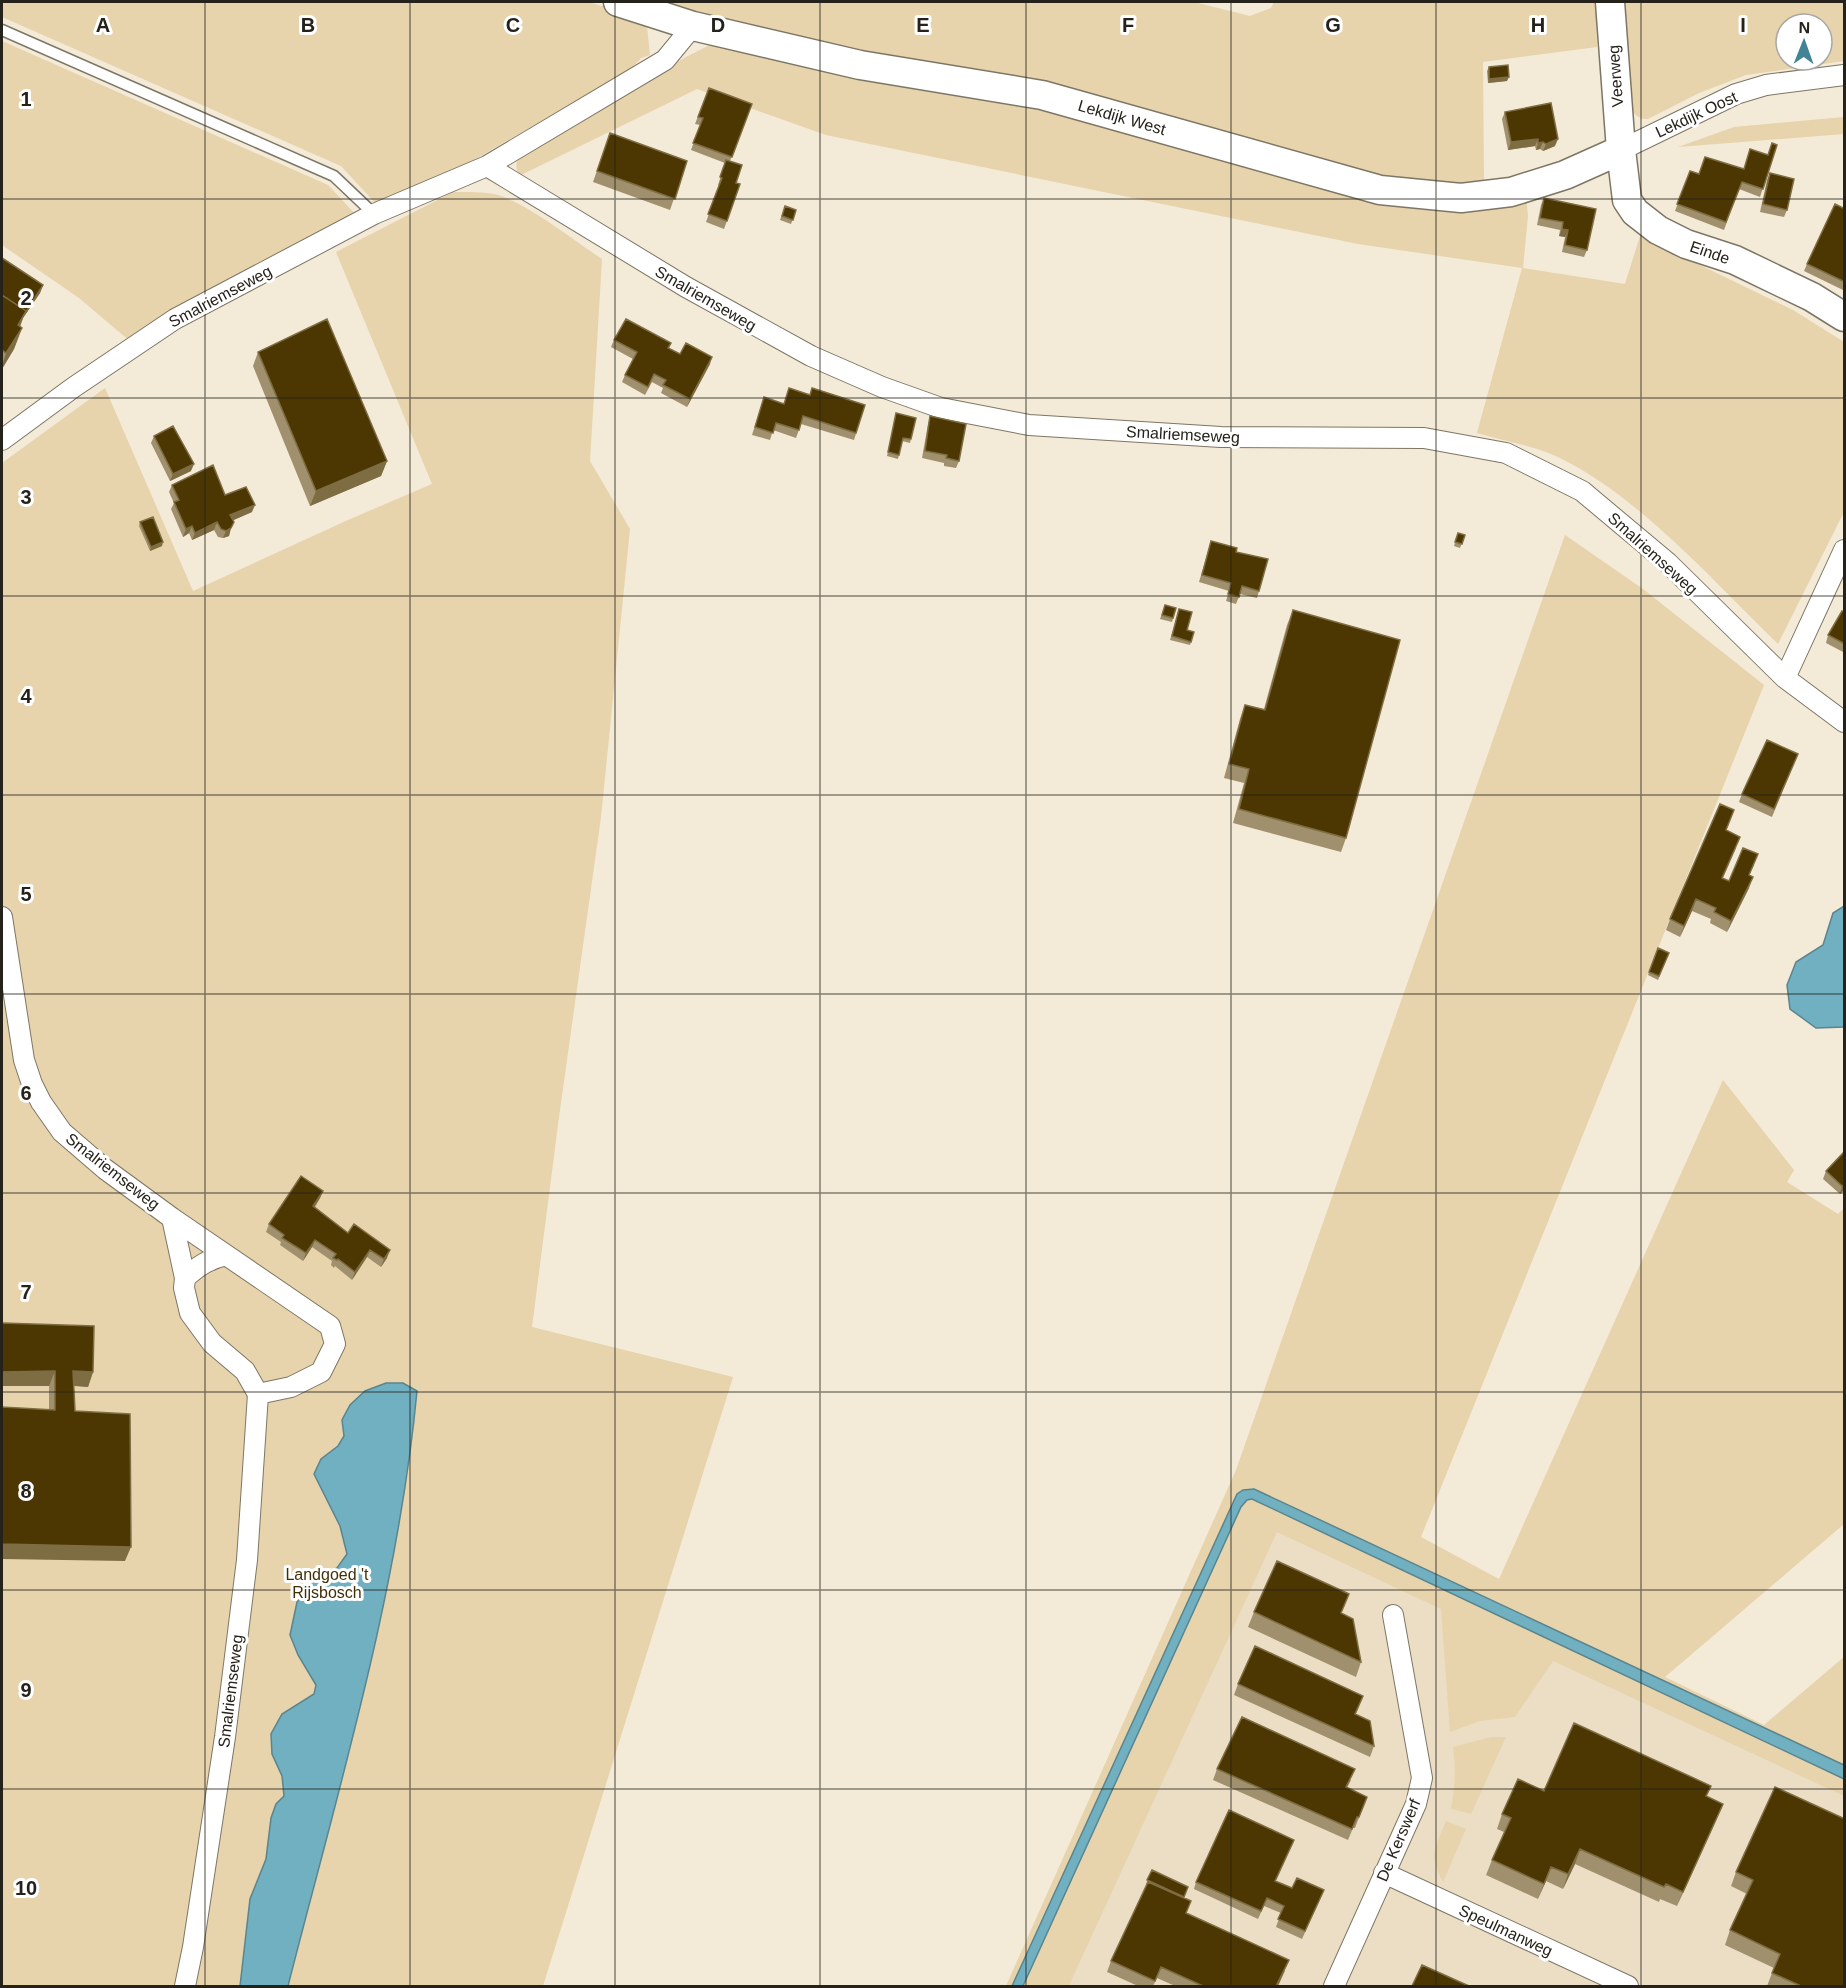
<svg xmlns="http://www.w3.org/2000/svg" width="1846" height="1988" font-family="Arial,sans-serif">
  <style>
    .built { fill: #ebdec5 }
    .green { fill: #e7d3ac; fill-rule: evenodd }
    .water { fill: #70b0c1; stroke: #5a858f; stroke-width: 1.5 }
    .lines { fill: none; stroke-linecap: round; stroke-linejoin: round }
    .lane-casing { stroke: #7e7665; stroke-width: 13 }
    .street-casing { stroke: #7e7665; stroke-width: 22 }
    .secondary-casing { stroke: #7e7665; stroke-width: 31 }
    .lane { stroke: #fff; stroke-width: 10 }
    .street { stroke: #fff; stroke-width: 20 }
    .secondary { stroke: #fff; stroke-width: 28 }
    .wall { fill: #a0906d }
    .shaded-wall { fill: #7e6d43 }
    .building { fill: #4c3703; stroke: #7e6d43; stroke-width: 1.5 }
    .grid { fill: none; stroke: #25221b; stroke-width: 1.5; stroke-opacity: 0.55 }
    .labels { text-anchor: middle; stroke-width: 6; stroke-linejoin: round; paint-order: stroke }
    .street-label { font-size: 16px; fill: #25221b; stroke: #fff }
    .park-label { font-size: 16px; fill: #413007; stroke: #fff }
    .grid-label { font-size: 20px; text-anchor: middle; font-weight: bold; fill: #25221b; stroke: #fff; stroke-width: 6; stroke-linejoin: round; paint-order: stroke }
  </style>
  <rect width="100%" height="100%" fill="#f3ead7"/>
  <!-- built -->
  <path class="built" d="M1277 1531 1844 1795V1986H1069Z"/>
  <!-- green -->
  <path class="green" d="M2 2H589L636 17 647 27 650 55 641 58 632 68 474 160 377 205 341 166 2 17Z
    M644 2H1194L1250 16 1271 8 1274 2H1596L1597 47 1483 62 1484 186 1441 183 1382 176 1274 147 854 52Z
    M1623 2H1844V61L1746 75 1699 93 1648 119C1639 120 1635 114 1629 108ZM1786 24H1822V60H1786Z
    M2 41 328 185 356 215 131 342 79 298 2 245Z
    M716 42 1031 107 1262 165 1526 195 1528 216 1523 268 1625 284 1640 236 1793 310 1844 342V512L1778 644C1713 581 1641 498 1560 458 1538 447 1501 440 1477 433L1522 268 1358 244 826 135 697 89 521 175C515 171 516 164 518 158 582 117 647 75 716 42Z
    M1844 117V134L1678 147 1734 127Z
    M453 192C470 192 488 191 504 197 539 212 570 238 602 259L590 461 630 529 601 817 559 1117 532 1327 733 1377 543 1986H2V463L105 388 193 591 348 520 432 484 336 252Z
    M1565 535 1643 589 1764 685 1421 1537 1499 1579 1723 1080 1794 1170 1787 1182 1838 1214 1844 1208V1524L1665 1677 1764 1725 1844 1657V1796L1553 1661 1515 1717 1480 1721 1450 1732 1441 1609 1277 1532 1069 1986H1006L1236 1470Z
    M1491 1737H1506L1471 1814 1451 1809C1455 1787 1456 1769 1453 1747Z
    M1446 1821 1466 1829 1443 1882C1428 1854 1435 1848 1446 1821Z"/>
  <!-- water -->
  <path class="water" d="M1844 906V1027L1816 1028 1790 1009 1787 985 1796 962 1823 945 1833 913Z
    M386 1383H403L417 1391C398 1593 338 1790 288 1986H240L250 1899 266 1859 271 1818 276 1804 284 1796 282 1776 272 1754 271 1734 282 1714 314 1694 316 1685 298 1655 290 1635 297 1602 311 1582 337 1568 347 1554 340 1526 314 1474 321 1459 338 1446 344 1436 342 1420 350 1405 365 1391Z
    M1254 1489 1844 1765V1779L1252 1499 1247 1500 1241 1507 1023 1986H1012L1237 1494 1243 1490Z"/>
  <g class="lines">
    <defs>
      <path id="lane" d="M2 30 334 176 374 214"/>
      <path id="street" d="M1621 150 1736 94 1766 85 1844 75
        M487 166 686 287 811 356 882 387 941 408 1029 425 1221 437 1424 438 1506 453 1582 491 1668 563 1785 678 1844 722
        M2 440 74 387 175 319 374 214 487 166 665 60 693 26
        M1785 678 1844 550
        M2 917 24 1060 32 1084 41 1102 62 1132 105 1169 172 1218 185 1278 184 1288 190 1313 212 1343 245 1371 258 1394 247 1560 225 1737 193 1947 185 1986
        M172 1218 330 1326 335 1344 321 1372 291 1387 258 1394
        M185 1278C198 1266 209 1259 226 1255
        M1384 1873 1628 1986
        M1334 1986 1416 1804 1422 1778 1393 1615"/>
      <path id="secondary" d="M618 2 693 26 860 65 1042 95 1380 190 1461 198 1511 192 1565 175 1621 150
        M1610 2 1621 150 1627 200 1635 212 1658 230 1686 244 1735 260 1812 297 1844 317"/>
    </defs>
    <!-- lane casing -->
    <use href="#lane" class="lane-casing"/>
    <!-- street casing -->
    <use href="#street" class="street-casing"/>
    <!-- secondary casing -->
    <use href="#secondary" class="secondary-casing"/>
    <!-- lane -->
    <use href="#lane" class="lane"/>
    <!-- street -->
    <use href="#street" class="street"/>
    <!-- secondary -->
    <use href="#secondary" class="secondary"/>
  </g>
  <!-- wall -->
  <path class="wall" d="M1489 67 1507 81 1488 83 1487 71Z
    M709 88 752 104 730 161 736 183 740 184 724 229 706 222 719 186 718 185 725 163 691 150 700 125 695 124Z
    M1505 112 1555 146 1543 151 1540 149 1536 150 1535 146 1508 150 1502 119Z
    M610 133 687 161 670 210 593 182Z
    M1772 143 1777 145 1760 197 1739 189 1724 230 1675 211 1690 171 1699 174 1744 169 1768 155Z
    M1770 173 1787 210 1784 217 1760 212 1767 180Z
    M1544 198 1587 250 1584 257 1562 252 1565 237 1559 236 1560 230 1537 225 1541 205Z
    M785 206 796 210 791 224 780 220Z
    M1845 209V291L1804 271 1807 264Z
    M2 258 43 285 40 293 23 318 20 327 22 328 14 349 2 369Z
    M614 340 671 343 669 349 680 354 710 364 687 407 661 393 663 388 652 382 645 395 622 382 625 375 633 359 611 347Z
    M258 352 387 461 381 476 310 506 253 366Z
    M809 395 865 405 854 440 801 424 796 438 773 430 770 440 752 435 764 397 783 404Z
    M896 413 911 439 910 443 902 441 898 459 887 456Z
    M930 416 959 461 956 468 944 466V463L922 458 928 424Z
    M154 436 191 471 170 481 151 443Z
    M172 485 225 495 252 512 233 520 229 536 223 538 218 537 214 530 192 540 189 533 183 537 171 509 174 503 169 492Z
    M140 522 162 546 150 551 139 526Z
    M1458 533 1465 535 1460 548 1454 546Z
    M1211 541 1236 552 1259 591 1257 598 1240 594 1236 604 1226 601 1229 591 1199 582Z
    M1165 605 1176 608 1172 622 1160 619Z
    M1179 609 1187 630 1194 632 1190 645 1170 640Z
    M1293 610 1346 838 1341 852 1233 823 1244 783 1224 778 1240 719 1245 705 1264 709 1287 625Z
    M1845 612V653L1826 643 1828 635Z
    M1798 754 1772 817 1739 802 1742 794Z
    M1734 810 1726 830 1736 848 1723 878 1729 881 1754 865 1749 875V888L1727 932 1710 923 1711 919 1692 911 1680 937 1666 930 1670 919Z
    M1658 948 1669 953 1658 980 1648 975Z
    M1826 1171 1845 1189 1840 1194 1823 1179Z
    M323 1191 320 1198 315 1207 348 1233 387 1258 381 1267 367 1257 352 1280 335 1266 334 1268 331 1265 332 1261 312 1247 303 1261 280 1245 281 1242 266 1232 269 1224Z
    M2 1323 93 1372 88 1387 74 1386 75 1411 125 1561 49 1410V1386Z
    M1254 1612 1342 1613 1361 1662 1356 1677 1248 1627Z
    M1238 1684 1363 1696 1356 1714 1374 1746 1370 1757 1234 1695Z
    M1217 1769 1351 1780 1347 1788 1367 1797 1355 1828H1353L1348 1840 1213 1780Z
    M1711 1786 1707 1796 1717 1818 1677 1906 1660 1899 1659 1902 1575 1864 1563 1889 1546 1881 1538 1899 1486 1875 1492 1860 1504 1832 1497 1829 1502 1814 1544 1791Z
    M1845 1819V1986H1767L1774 1968 1725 1945 1730 1930 1747 1894 1731 1886 1736 1872Z
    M1294 1840 1276 1881 1292 1888 1324 1890 1302 1939 1276 1927 1281 1913 1264 1906 1258 1919 1194 1889 1196 1882Z
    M1152 1870 1184 1897 1187 1913 1285 1971 1278 1986H1175L1157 1978 1153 1986H1138L1107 1972 1111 1961 1147 1884H1146Z"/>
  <!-- shaded-wall -->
  <path class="shaded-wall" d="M1509 77 1507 81 1488 83 1489 79Z
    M1538 139 1535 146 1508 150 1511 142Z
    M1558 139 1555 146 1543 151 1546 144Z
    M1543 142 1540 149 1536 150 1538 143Z
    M1562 229 1568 230 1565 237 1559 236Z
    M43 285 40 293 23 318 18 332V325Z
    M22 328 14 349 2 369V366L6 353Z
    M712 357 710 364 687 407 690 399Z
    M387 461 381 476 310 506 316 491Z
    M194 464 191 471 170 481 173 474Z
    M255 505 252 512 227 523 230 515Z
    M217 522 214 530 192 540 195 533Z
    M192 526 189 533 183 537 186 529Z
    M231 528 229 536 223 538 226 531Z
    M163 542 162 546 150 551 151 547Z
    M1753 877 1749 888 1727 932 1731 921Z
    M1696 899 1692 911 1680 937 1684 926Z
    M1845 1184V1189L1840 1194 1842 1186Z
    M323 1191 320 1198 310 1214 313 1206Z
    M315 1240 312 1247 303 1261 306 1253Z
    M370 1250 367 1257 352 1280 355 1272Z
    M390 1250 387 1258 381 1267 384 1259Z
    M55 1371 49 1386H2V1372Z
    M73 1371 93 1372 88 1387 67 1385Z
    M2 1544 131 1547 125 1561 2 1559Z
    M1723 1804 1717 1818 1677 1906 1683 1892Z
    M1580 1849 1575 1864 1563 1889 1568 1874Z
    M1551 1867 1546 1881 1538 1899 1544 1884Z
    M1289 1960 1278 1986H1276Z"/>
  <!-- building -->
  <path class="building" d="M1508 65 1509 77 1489 79V67Z
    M709 88 752 104 732 157 693 143 703 118 698 117Z
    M1551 103 1558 139 1546 144 1543 142 1538 143V139L1511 142 1505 112Z
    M610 133 687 161 675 199 597 171Z
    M1772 143 1777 145 1763 189 1742 182 1726 222 1677 204 1690 171 1699 174 1705 157 1744 169 1750 149 1768 155Z
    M726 160 742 165 736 183 740 184 727 221 708 214 722 178 720 177Z
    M1770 173 1794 179 1787 210 1763 204Z
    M1544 198 1596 209 1587 250 1565 245 1568 230 1562 229 1563 222 1540 218Z
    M1835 204 1845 209V282L1807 264Z
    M785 206 796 210 793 220 782 216Z
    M2 258 43 285 26 312V311L2 295Z
    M2 295 26 311 18 325 22 328 6 353 2 350Z
    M327 319 387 461 316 491 258 352Z
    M626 319 671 343 668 348 680 354 686 343 712 357 690 399 663 385 666 380 654 374 648 387 625 375 637 352 614 340Z
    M789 388 810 395 812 388 865 405 856 433 803 416 799 430 776 423 773 433 755 427 764 397 784 404Z
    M896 413 916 418 911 439 903 438 899 455 888 452Z
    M930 416 966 424 959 461 946 458 947 455 925 451Z
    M173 426 194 464 173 474 154 436Z
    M213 465 225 495 246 487 255 505 230 515 234 522 231 528 226 531 221 529 217 522 195 533 192 526 186 529 174 502 179 500 172 485Z
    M153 517 163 542 151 547 140 522Z
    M1458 533 1465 535 1462 544 1455 542Z
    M1211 541 1237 548 1236 552 1268 559 1259 591 1242 586 1239 597 1228 594 1231 583 1202 575Z
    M1165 605 1176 608 1173 618 1162 615Z
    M1179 609 1192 612 1187 630 1194 632 1191 642 1172 636Z
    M1293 610 1400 640 1346 838 1239 809 1249 769 1229 764 1245 705 1265 710Z
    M1842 611 1845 612V644L1828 635Z
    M1767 740 1798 754 1774 809 1742 794Z
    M1720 804 1734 810 1726 830 1740 837 1722 878 1729 881 1743 848 1758 854 1749 875 1753 877 1731 921 1714 912 1716 908 1696 899 1684 926 1670 919Z
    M1658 948 1669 953 1659 976 1649 972Z
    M1845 1151V1184L1842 1186 1826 1171Z
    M301 1176 323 1191 313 1206 348 1233 354 1224 390 1250 384 1259 370 1250 355 1272 338 1259 337 1260 333 1258 336 1254 315 1240 306 1253 282 1238 284 1235 269 1224Z
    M2 1323 94 1326 93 1372 73 1371 75 1411 130 1414 131 1547 2 1544V1407L55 1410V1371L2 1372Z
    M1277 1561 1349 1594 1341 1613 1353 1619 1361 1662 1254 1612Z
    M1255 1646 1363 1696 1355 1714 1370 1721 1374 1746 1238 1684Z
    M1242 1717 1355 1769 1346 1787 1367 1797 1359 1817H1357L1352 1829 1217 1769Z
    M1574 1723 1711 1786 1706 1796 1723 1804 1683 1892 1666 1884 1664 1887 1580 1849 1568 1874 1551 1867 1544 1884 1492 1860 1511 1818 1502 1814 1518 1779 1544 1791Z
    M1775 1787 1845 1819V1986H1801L1772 1973 1780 1954 1730 1930 1753 1880 1736 1872Z
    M1229 1810 1294 1840 1275 1881 1292 1888 1297 1878 1324 1890 1305 1931 1278 1919 1284 1906 1267 1898 1261 1911 1196 1882Z
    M1152 1870 1188 1887 1184 1897 1147 1880Z
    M1148 1882 1191 1901 1186 1913 1289 1960 1276 1986H1203L1161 1967 1155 1981 1111 1961Z
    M1422 1965 1469 1986H1412Z"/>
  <!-- grid -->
  <path class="grid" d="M205 2V1986M410 2V1986M615 2V1986M820 2V1986M1026 2V1986M1231 2V1986M1436 2V1986M1641 2V1986M2 199H1844M2 398H1844M2 596H1844M2 795H1844M2 994H1844M2 1193H1844M2 1392H1844M2 1590H1844M2 1789H1844"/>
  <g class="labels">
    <!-- street labels -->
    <g class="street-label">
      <text transform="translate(1615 76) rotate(-94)" y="6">Veerweg</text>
      <text transform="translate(1696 114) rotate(-25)" y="6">Lekdijk Oost</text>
      <text transform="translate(1122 117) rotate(16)" y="6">Lekdijk West</text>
      <text transform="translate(1710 252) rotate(19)" y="6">Einde</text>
      <text transform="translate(220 296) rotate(-28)" y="6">Smalriemseweg</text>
      <text transform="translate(706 298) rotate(30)" y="6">Smalriemseweg</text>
      <text transform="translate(1183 434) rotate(3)" y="6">Smalriemseweg</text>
      <text transform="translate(1653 553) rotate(42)" y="6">Smalriemseweg</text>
      <text transform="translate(113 1171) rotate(38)" y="6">Smalriemseweg</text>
      <text transform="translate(230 1691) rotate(-83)" y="6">Smalriemseweg</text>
      <text transform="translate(1398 1840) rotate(-67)" y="6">De Kerswerf</text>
      <text transform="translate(1506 1930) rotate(25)" y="6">Speulmanweg</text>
    </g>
    <!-- park labels -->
    <g class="park-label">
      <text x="327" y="1580">Landgoed 't<tspan x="327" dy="18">Rijsbosch</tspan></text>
    </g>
  </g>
  <g class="grid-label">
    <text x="103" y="32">A</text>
    <text x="308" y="32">B</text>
    <text x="513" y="32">C</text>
    <text x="718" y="32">D</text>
    <text x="923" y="32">E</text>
    <text x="1128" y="32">F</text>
    <text x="1333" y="32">G</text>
    <text x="1538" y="32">H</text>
    <text x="1743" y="32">I</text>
    <text x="26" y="106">1</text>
    <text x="26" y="305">2</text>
    <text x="26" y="504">3</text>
    <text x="26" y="703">4</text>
    <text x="26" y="901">5</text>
    <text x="26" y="1100">6</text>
    <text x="26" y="1299">7</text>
    <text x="26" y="1498">8</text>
    <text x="26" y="1697">9</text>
    <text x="26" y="1895">10</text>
  </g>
  <!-- border -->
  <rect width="1846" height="1988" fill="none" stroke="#25221b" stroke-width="6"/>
  <!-- north arrow -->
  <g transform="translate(1804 42) rotate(1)"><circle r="28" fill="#ffffff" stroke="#a8a7a4" stroke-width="1.5"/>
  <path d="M0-4.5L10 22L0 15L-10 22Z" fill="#428495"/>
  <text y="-9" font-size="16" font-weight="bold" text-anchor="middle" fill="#25221b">N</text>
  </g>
</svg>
